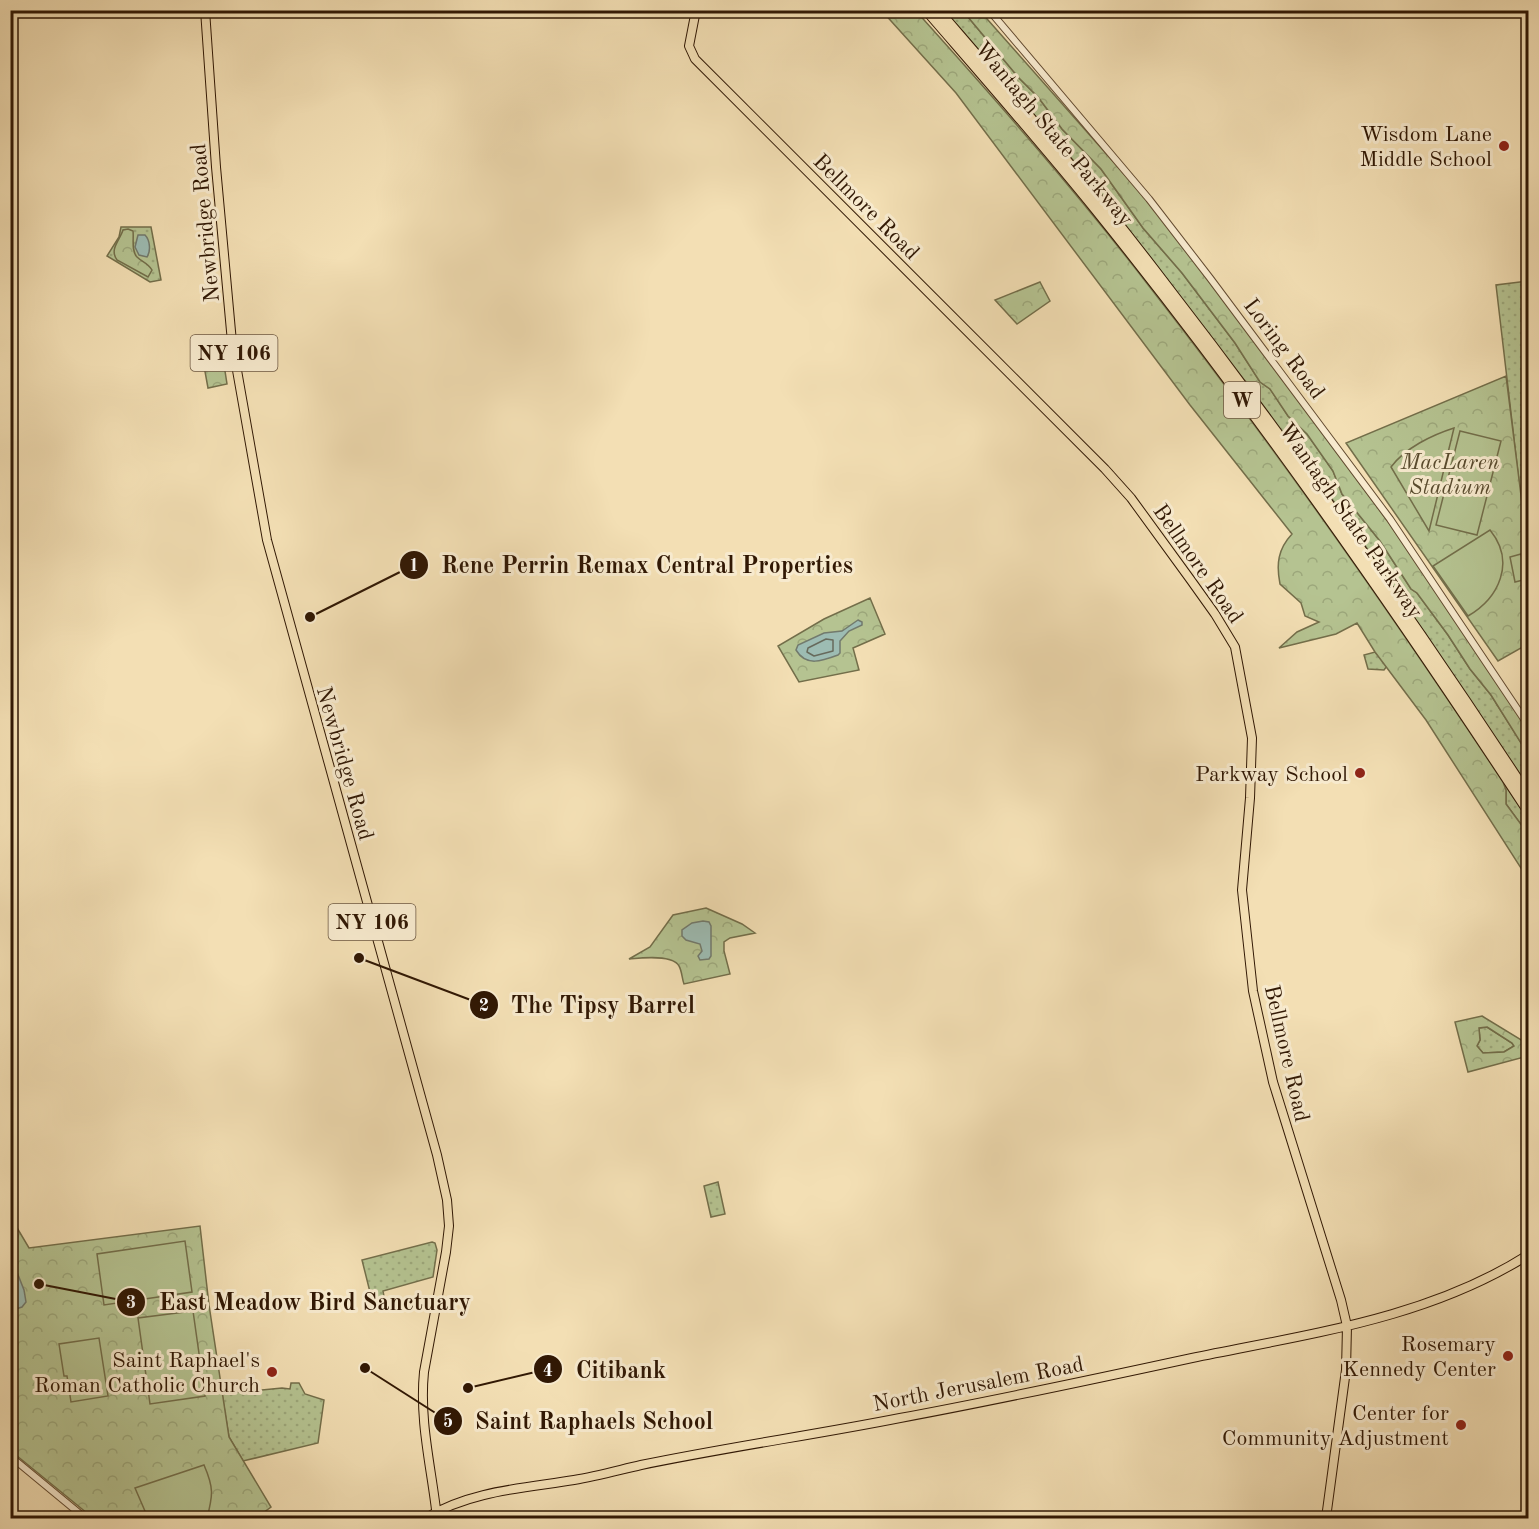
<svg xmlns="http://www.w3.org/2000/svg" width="1539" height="1529" font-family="'Old Standard TT',serif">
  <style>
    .grass { fill: url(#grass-dots); stroke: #736e4a; stroke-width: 1.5 }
    .forest { fill: url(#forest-crowns); stroke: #736e4a; stroke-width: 1.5; fill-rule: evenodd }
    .garden { fill: #b5c391; stroke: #736e4a; stroke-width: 1.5 }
    .water { fill: #9dbcb3; stroke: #727a6d; stroke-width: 1.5 }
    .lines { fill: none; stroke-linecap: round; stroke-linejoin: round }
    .shore { stroke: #676a5c; stroke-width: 1.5 }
    .minor-casing { stroke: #624a30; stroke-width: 8 }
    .major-casing { stroke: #311804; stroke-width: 10 }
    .highway-casing { stroke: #311804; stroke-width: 11 }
    .minor { stroke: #f7eace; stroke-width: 6 }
    .major { stroke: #f3dfb4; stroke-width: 8 }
    .highway { stroke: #f3dfb4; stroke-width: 9 }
    .poi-dot { fill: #8f2418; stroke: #f7eace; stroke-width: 2 }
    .labels { text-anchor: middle; stroke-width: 6; stroke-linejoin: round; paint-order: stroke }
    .shield { fill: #f7eace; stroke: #6c5741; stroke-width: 1.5 }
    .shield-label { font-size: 21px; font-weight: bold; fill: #311804 }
    .street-label { font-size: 22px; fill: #311804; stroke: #f7eace }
    .poi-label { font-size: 22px; fill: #311804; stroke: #f7eace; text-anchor: end }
    .park-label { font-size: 22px; font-style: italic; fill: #594b2e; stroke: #f7eace }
    .leader { fill: none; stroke: #311804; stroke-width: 2 }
    .callout-dot { fill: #311804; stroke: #f7eace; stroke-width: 2 }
    .mark-label { font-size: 18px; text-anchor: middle; font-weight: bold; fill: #fff }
    .callout-label { font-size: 24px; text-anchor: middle; font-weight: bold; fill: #311804; stroke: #f7eace; stroke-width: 6; stroke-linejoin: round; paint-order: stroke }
  </style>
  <defs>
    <pattern id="grass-dots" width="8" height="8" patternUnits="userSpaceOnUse" patternTransform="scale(1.5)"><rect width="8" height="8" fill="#b5c391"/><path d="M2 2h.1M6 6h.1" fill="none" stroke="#9ca77b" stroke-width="1.8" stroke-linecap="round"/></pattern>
    <pattern id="forest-crowns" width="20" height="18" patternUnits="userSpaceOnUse" patternTransform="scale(1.5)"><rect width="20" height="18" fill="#b5c391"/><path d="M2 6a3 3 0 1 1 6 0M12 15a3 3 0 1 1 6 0" fill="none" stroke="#9ca77b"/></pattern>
  </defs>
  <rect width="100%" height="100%" fill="#f3dfb4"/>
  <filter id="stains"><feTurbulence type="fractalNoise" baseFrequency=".00333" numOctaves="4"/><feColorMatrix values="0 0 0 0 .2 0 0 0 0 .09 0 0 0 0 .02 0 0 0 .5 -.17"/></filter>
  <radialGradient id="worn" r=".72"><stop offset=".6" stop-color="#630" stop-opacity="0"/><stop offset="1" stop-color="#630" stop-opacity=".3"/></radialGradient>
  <!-- grass -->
  <path class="grass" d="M945 11H963L1019 78 1038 97 1062 129 1101 169 1143 228 1182 273 1235 343 1260 382 1270 389 1288 416 1307 434 1333 471 1342 494 1380 541 1411 589 1417 593 1448 635 1470 669 1491 695 1528 754V786L1349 522 1248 385 1097 188Z
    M121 227H151L161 280 150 282 107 256 119 237Z
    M1528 281V506L1522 507 1496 285Z
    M1375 652 1387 666 1384 670 1368 669 1364 655Z
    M1503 782 1528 819V834L1506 804V791Z
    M1487 1027 1512 1043 1514 1046 1504 1052 1483 1053 1477 1046 1480 1040 1479 1028Z
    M718 1182 725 1214 711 1217 704 1186Z
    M432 1242 435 1243 437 1250 433 1277 383 1291 385 1302 372 1300 362 1260Z
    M291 1383H299L305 1394 324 1400 318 1443 243 1461 229 1437 222 1394 282 1388 290 1389Z"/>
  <!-- forest -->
  <path class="forest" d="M882 11H916C996 100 1076 191 1149 286 1274 446 1391 613 1503 782L1506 790V804L1528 834V879L1426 720 1375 652 1357 623 1336 634 1279 648 1297 632 1319 622 1305 616 1301 603 1280 584C1276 564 1278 549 1292 534L1190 405 956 93Z
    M963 11H980L1148 201 1243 325 1387 520 1523 718 1528 727V754L1491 695 1470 669 1448 635 1417 593 1411 589 1380 541 1342 494 1333 471 1307 434 1288 416 1270 389 1260 382 1235 343 1182 273 1143 228 1101 169 1062 129 1038 97 1019 78Z
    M128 229 133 231C134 238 131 251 137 257 142 262 148 263 152 270L148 277 117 260C109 249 120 240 123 230Z
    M1040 282 1050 301 1017 324 995 300Z
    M222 352 227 384 208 388 202 355Z
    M1506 376 1528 551V644L1498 661 1346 443Z
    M870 598 885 634 853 648 859 670 799 682 778 646 824 619Z
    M706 908 742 924 755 933 730 938 724 942V951L730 974 684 984C682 979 682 971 679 966 673 954 640 958 629 959L650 947 673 915Z
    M1482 1016 1528 1044V1056L1468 1072 1455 1022ZM1487 1027 1512 1043 1514 1046 1504 1052 1483 1053 1477 1046 1480 1040 1479 1028Z
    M10 1216 29 1248 200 1226 209 1305 229 1437 271 1507 256 1518H93L11 1451Z"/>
  <!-- garden -->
  <path class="garden" d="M1454 428 1429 531 1391 467C1405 448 1432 435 1454 428Z
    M1460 431 1501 441 1477 535 1436 525Z
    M1490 530C1516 562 1499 598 1468 616L1433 566Z
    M1521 554 1527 579 1515 582 1510 557Z
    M185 1241 192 1292 104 1305 97 1254Z
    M193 1311 205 1396 150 1404 138 1318Z
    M99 1338 108 1396 71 1402 67 1376H64L59 1344Z
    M204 1465C214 1488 213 1495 207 1518H148L135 1488Z"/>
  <!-- water -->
  <path class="water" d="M138 235H145C150 240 151 251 147 257L139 255 135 247Z
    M858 620 862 622V625L849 631 840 641V653L838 655C822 661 806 667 796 650L798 645 824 633 842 631Z
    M703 921 709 922 711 926V956L709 959 700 960 698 956 702 951 700 944 686 940 682 936V930L692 923Z
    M11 1257 24 1290 26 1302 22 1307 16 1309 11 1307Z"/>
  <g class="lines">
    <!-- shore -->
    <path class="shore" d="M826 639 833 640V651L814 656 807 652 808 648Z"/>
    <defs>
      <path id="minor" d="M989 10 1149 199 1210 278 1390 519 1528 725
        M10 1456 85 1518"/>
      <path id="major" d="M205 10 216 167 232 342 267 540 437 1155 447 1200 449 1226 446 1252 424 1372C419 1422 432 1470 437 1518
        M696 10 689 46 695 59 1105 469 1131 498 1190 579 1215 614 1235 647 1252 738 1250 798 1242 890 1253 991 1273 1082 1341 1300 1347 1326 1346 1370 1326 1518
        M426 1518C469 1491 525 1488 574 1480 597 1476 619 1470 641 1465 728 1447 814 1435 900 1418 997 1400 1095 1379 1192 1358 1307 1334 1427 1319 1528 1255"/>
      <path id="highway" d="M926 10C983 76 1041 142 1096 210 1251 402 1393 605 1528 811
        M938 10C1012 96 1087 182 1156 272 1287 441 1411 616 1528 795"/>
    </defs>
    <!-- minor casing -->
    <use href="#minor" class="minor-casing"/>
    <!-- major casing -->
    <use href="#major" class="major-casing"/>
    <!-- highway casing -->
    <use href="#highway" class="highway-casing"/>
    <!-- minor -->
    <use href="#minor" class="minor"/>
    <!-- major -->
    <use href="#major" class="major"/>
    <!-- highway -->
    <use href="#highway" class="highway"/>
  </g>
  <!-- markers -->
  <g class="poi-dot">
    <circle cx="1504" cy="146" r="6"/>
    <circle cx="1360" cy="773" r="6"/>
    <circle cx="1508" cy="1356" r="6"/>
    <circle cx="272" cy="1372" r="6"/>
    <circle cx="1461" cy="1425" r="6"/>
  </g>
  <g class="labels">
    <!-- shield labels -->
    <g class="shield">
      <rect x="190.5" y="335" width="87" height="36" rx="4.5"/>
      <rect x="1224" y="382" width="36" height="36" rx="4.5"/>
      <rect x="328.5" y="904" width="87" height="36" rx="4.5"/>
    </g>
    <g class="shield-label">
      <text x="234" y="360">NY 106</text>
      <text x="1242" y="407">W</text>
      <text x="372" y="929">NY 106</text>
    </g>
    <!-- street labels -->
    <g class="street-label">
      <text transform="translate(1055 133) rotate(50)" y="8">Wantagh State Parkway</text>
      <text transform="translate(867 206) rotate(45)" y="8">Bellmore Road</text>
      <text transform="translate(204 223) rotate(-95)" y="8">Newbridge Road</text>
      <text transform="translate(1285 348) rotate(53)" y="8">Loring Road</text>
      <text transform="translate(1352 520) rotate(55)" y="8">Wantagh State Parkway</text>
      <text transform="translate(1199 563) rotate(55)" y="8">Bellmore Road</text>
      <text transform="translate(346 763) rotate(74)" y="8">Newbridge Road</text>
      <text transform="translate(1288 1053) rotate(77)" y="8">Bellmore Road</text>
      <text transform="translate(978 1383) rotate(-11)" y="8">North Jerusalem Road</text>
    </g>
    <!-- poi labels -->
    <g class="poi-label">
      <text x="1492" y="141">Wisdom Lane<tspan x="1492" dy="25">Middle School</tspan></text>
      <text x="1348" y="781">Parkway School</text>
      <text x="1496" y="1351">Rosemary<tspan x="1496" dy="25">Kennedy Center</tspan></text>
      <text x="260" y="1367">Saint Raphael's<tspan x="260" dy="25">Roman Catholic Church</tspan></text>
      <text x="1449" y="1420">Center for<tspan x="1449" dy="25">Community Adjustment</tspan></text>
    </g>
    <!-- park labels -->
    <g class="park-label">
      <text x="1450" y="469">MacLaren<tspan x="1450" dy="25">Stadium</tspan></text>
    </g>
  </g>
  <!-- callouts -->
  <path class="leader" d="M310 617L414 565M359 958L484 1005M39 1284L131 1302M468 1388L548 1369M365 1368L448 1421"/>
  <g class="callout-dot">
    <circle cx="310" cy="617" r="6"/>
    <circle cx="359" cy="958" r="6"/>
    <circle cx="39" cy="1284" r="6"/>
    <circle cx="468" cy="1388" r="6"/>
    <circle cx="365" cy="1368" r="6"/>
    <circle cx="414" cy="565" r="15"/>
    <circle cx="484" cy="1005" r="15"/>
    <circle cx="131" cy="1302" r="15"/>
    <circle cx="548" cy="1369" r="15"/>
    <circle cx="448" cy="1421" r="15"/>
  </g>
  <g class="mark-label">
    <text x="414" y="571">1</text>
    <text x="484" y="1011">2</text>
    <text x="131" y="1308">3</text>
    <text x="548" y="1376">4</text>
    <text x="448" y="1427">5</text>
  </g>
  <g class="callout-label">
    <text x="647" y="573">Rene Perrin Remax Central Properties</text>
    <text x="603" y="1013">The Tipsy Barrel</text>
    <text x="315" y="1310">East Meadow Bird Sanctuary</text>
    <text x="621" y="1378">Citibank</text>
    <text x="594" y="1429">Saint Raphaels School</text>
  </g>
  <!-- margin -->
  <rect width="1539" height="1529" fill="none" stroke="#f3dfb4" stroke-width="36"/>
  <rect x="12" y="12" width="1515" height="1505" fill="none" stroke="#311804" stroke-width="3"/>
  <rect x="18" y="18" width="1503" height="1493" fill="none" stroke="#311804" stroke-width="1.5"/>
  <rect width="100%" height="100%" filter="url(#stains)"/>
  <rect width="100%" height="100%" fill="url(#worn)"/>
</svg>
